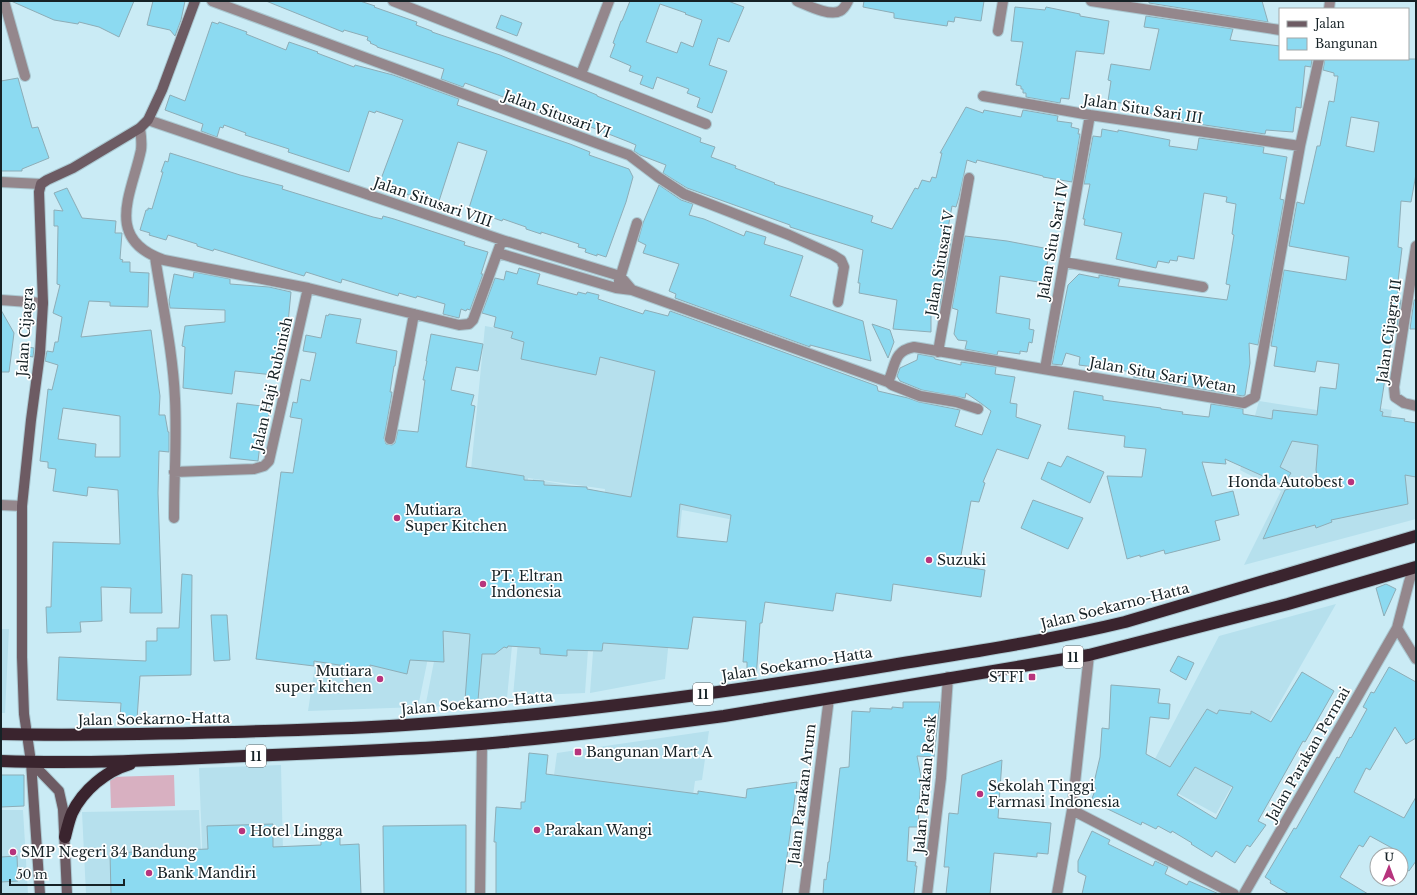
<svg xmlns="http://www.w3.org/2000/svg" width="1417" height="895" font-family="'Libre Baskerville',serif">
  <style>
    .built { fill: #b6e0ed }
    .green { fill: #d8b0c1 }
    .building { fill: #8cdaf1; stroke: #8dadb7; fill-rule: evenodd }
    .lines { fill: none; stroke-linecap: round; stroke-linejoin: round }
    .street-casing { stroke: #aac7d0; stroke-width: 12 }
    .secondary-casing { stroke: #aac7d0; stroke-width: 12 }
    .highway-casing { stroke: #aac7d0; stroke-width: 14 }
    .street { stroke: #94878c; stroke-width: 10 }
    .secondary { stroke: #6d5b63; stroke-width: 10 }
    .highway { stroke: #3a242e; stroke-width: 12 }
    .poi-dot { fill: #b7347d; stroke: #fff; stroke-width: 1.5 }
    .labels { text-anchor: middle; stroke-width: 3.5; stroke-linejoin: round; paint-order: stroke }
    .shield { fill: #fff; stroke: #5c6467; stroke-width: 1 }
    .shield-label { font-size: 13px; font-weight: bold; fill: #162226 }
    .street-label { font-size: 14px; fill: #162226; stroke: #fff }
    .poi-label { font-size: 14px; fill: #162226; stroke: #fff; text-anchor: start }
  </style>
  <rect width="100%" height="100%" fill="#caebf5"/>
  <!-- built -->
  <path class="built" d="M485 326 790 381 781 529 682 510 665 679 590 693 605 489 528 478 507 698 425 708 471 470Z
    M1319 398 1392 410 1386 451 1416 478V519L1244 565 1281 491 1240 470 1259 401 1317 410Z
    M349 446 467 467 418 707 308 711Z
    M533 479 599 491 585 693 513 696Z
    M1336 604 1216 814 1146 776 1219 636Z
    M1 629H9L5 713H1Z
    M709 731 702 780 695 781 679 894H545L543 857 557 753Z
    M281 765 284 894H204L199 768Z
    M1 810H23L28 894H1Z
    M199 810 203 894H86L82 812Z"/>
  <!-- green -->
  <path class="green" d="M174 775 175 806 111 808 110 777Z"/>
  <!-- building -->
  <path class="building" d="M11 1H134L119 37 99 27 79 22 78 24 54 20Z
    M153 1H185L181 20 175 36 170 30 147 25Z
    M266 1H360L375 6 374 7 417 22 416 25 432 31V32L500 55 597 95V96L701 138 700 142 715 147 711 157 736 166 735 168 775 183 774 184 873 216 871 222 892 229 915 188 918 189 922 180 930 182 932 177 936 178 942 153H940L966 107 983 113 984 110 1021 117 1023 110 1058 116 1057 121 1072 123 1071 127 1079 129 1078 134H1080L1072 182 1043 177V176L977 160 976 163 967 160 959 197 956 207 952 206 947 234H952L940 306H931V332L893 329 897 300 859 293 860 283H858L863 250 790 227V225L687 188 663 173 666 165 640 155 634 151 636 145 629 142 578 122 577 124 465 83 463 87 441 79 444 69 377 47V46L370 43 371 42 367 40 368 37 344 30 343 32Z
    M630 1H728L744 7 729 42 718 38 709 65 727 71 712 113 697 107 700 98 687 93 689 89 657 77 653 89 640 84 643 76 629 71 631 66 610 57 615 44 613 43 621 21H622ZM660 4 686 13 685 14 702 20 693 47 681 42 677 53 646 42Z
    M864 1H984L981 21 955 17 954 22 948 21 947 26 894 18V13L863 7Z
    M1149 1H1262L1268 22 1149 3Z
    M1015 7 1045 10 1046 7 1080 14V16L1109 21 1104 54 1076 51 1069 99 1061 98 1060 103 1026 97V93H1023V89H1021V86L1016 85 1023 42 1011 41Z
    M501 15 522 23 517 36 496 28Z
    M1146 16 1233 29 1230 40 1280 46V59H1312L1311 67 1305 66 1301 108 1296 107 1293 132 1266 130 1265 134 1178 121 1179 119 1126 109 1127 104 1108 101 1111 81 1108 80 1111 64 1150 70 1159 29 1144 27Z
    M212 22 218 24 219 22 247 32 246 34 286 50 289 42 318 52 317 53 354 67 355 65 393 75 459 99 457 105 570 144 590 152 589 155 629 169 633 177 626 202 606 257 597 254V256L585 252 586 249 578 247 579 244 541 232V234L526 229V227L503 219 502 221 477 212V211L469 208 487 151 458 142 439 201 436 199 434 203 394 190 393 192 378 187 403 120 376 111 375 113 369 111 349 172 288 152 289 149 245 135 246 133 224 125 223 128 220 127 217 137 201 131 203 124 165 110 170 95 185 101Z
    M1325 59H1416V174L1411 202 1401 201 1398 247 1402 248 1397 290 1398 291 1397 300H1401L1397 328 1393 327 1380 411 1383 412 1382 416 1405 419 1404 421 1416 423V477L1405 475 1408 504 1331 520 1332 522 1316 528 1315 525 1263 539 1285 490 1310 483 1314 485V482L1318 481 1316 470 1318 445 1292 441 1280 467 1291 473 1283 485 1225 459 1226 464 1202 462 1212 496 1233 491 1239 515 1215 521 1220 540 1165 554 1164 550 1140 557V555L1127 559 1107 476 1142 477 1146 449 1124 447 1125 436 1068 429 1074 391 1103 396V400L1161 408V409L1183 412 1182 414 1209 417 1211 404 1243 409V414L1272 419 1273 410 1317 415 1320 387 1336 389 1339 364 1317 361 1315 372 1274 366 1277 347 1271 346 1284 270 1346 280 1349 257 1289 246 1297 202 1304 204 1317 146H1320L1329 101 1334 102 1338 76H1334V73L1323 70ZM1351 117 1379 122 1374 152 1346 146Z
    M18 78 32 128 38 127 49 158 22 169V171H1V81Z
    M1102 129 1118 132V130L1170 140 1169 146 1197 150 1199 138 1264 147 1263 153 1287 157 1280 199 1284 200 1258 345 1249 343 1250 363 1245 395 1243 396 1133 377V372L1079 365 1080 357 1066 353 1062 365 1052 364 1068 285 1079 274 1099 278V275L1120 279 1118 286 1227 300 1230 285 1226 284 1234 235 1232 234 1236 204 1226 202 1227 197 1204 193 1194 259 1178 256 1177 261 1170 260 1169 263 1158 261 1156 268 1116 259 1122 233 1084 225 1085 219H1083L1090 184H1084L1093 136 1101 137Z
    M170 153 240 175 283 186 282 189 373 217 382 219 383 216 394 219 465 242 464 245 488 252 481 274H483L470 310 467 309 466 311 461 309 459 318 443 314 445 304 417 296 416 298 399 293 398 296 342 279 341 283 306 272 304 276 214 249 213 251 197 246V244L168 235 166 240 149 235 150 233 140 230 146 210H148V208L152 209 163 172H161L165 161 168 162Z
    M659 185 681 200 693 204 689 215 704 219 744 236 746 231 766 237 764 244 803 256 790 296 863 321 871 361 810 345V347L675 298 676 294 669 291 679 264 643 253 646 245 638 241 643 223Z
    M67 188 82 218 116 221 115 233H122L120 259 123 260 122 262H130V272L149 273 148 307 110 306V302L89 301 81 337 151 330 160 396 159 415H165L168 432H169V452L159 451 158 493 162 613H130L131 588 101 587 102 621 80 622 81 632 47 633 46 607H51L53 542 120 544 118 490 88 487 87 496 53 491 56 469 48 468V462L40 461 48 389 52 390 58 365 45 361 47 351 53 352 55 342H58L62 317 53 313 60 285 57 284 58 226H54V210L63 211 54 193ZM63 408 120 416V457H95L96 444 58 439Z
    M965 236 1007 241 1049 249 1045 283 1000 276 996 313 1030 319 1029 329 1034 330 1032 343 1029 342 1027 352 1020 351V354L998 351 997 355 965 349 967 341 958 340 954 334 958 310 952 308Z
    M519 268 540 274 537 284 577 295 578 292 586 294 587 292 599 295 598 299 643 314 645 310 668 316 670 311 877 386 878 391 908 398 919 402 960 410 955 426 982 435 991 411 982 404 966 393 965 398 922 390 900 381 897 376 900 368 917 360 918 354 934 357 935 359 961 365V362L996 367 995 374 1015 377 1010 403 1017 404 1016 417 1041 425 1028 459 997 449 983 482 985 483 979 502 971 501 959 566 985 570 981 597 893 584 891 601 836 593 833 611 765 602 762 623H760L756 679 747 680V662H743L746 621 693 617 688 649 603 643 602 651 567 650V656L540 654V648L508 646 507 648 504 647 495 654H482L478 700H465L470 634 443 631 444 662 410 660 407 674 370 665V670L314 661V666L256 659 281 472 293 473 302 419 290 417 293 402 297 403 301 379 310 381 316 353 303 351 306 335 321 338 326 315 328 316 329 314 361 319 356 343 397 351 395 366H394L390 392H392L391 399 384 438 386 444 392 445 395 443 398 430 418 432 425 380H423L427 361H426L431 334 483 344 478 371 456 367 451 390 474 395 471 405 475 406 466 467 524 476V480L544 481V485L587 487V489L631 497 655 371 600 357 596 375 521 359 524 342 511 338 513 332 494 327 496 317 482 313 495 278 504 280 506 271 517 274ZM680 504 731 515 727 542 677 537Z
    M194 272 230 279V284L269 287 291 292 287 333H282L279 354 282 356 275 366 274 375 235 371 232 394 183 388 185 347 182 346 185 326 225 322V310L170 308 169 300 174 274 193 278Z
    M1414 300H1416V329H1410Z
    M1 310 14 333 9 372H1Z
    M872 324 890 330 894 342 888 358Z
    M28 347 34 348 33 357 27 356Z
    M237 403 270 407 268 421 263 420 258 461 230 458Z
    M1067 456 1104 472 1090 503 1041 479 1048 462 1061 467Z
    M1033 500 1083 518 1068 549 1021 528Z
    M182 574 192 575 191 675 140 676 137 719 120 718 121 703 57 700 59 657 146 661V641H157V628H179Z
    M1386 584 1396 589 1384 616 1376 588Z
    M211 615H227L230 660 214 661Z
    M1178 656 1194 663 1186 680 1170 671Z
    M1389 667 1416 682V738L1406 744 1395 727 1370 770 1366 768 1354 792 1404 818 1416 797V861L1409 871 1401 866V853L1370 836 1363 847 1359 845 1340 877 1368 894H1289L1270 883 1271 881 1265 877 1294 828 1296 829 1337 757 1339 758 1350 737 1351 738 1367 709 1363 707 1371 692 1374 693Z
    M1302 672 1334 691 1305 742 1303 741 1258 821 1266 825 1250 847 1247 845 1235 863 1216 851 1212 857 1191 844 1192 843 1172 831 1171 833 1158 826 1156 829 1142 822 1141 825 1091 801 1096 788 1093 787 1100 757 1102 728 1109 729 1111 685 1160 689 1158 703 1170 704 1169 719 1150 717 1146 754 1170 767 1207 709 1217 714 1219 710 1251 714V711L1271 722ZM1195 767 1233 787 1216 819 1177 795Z
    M903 702H940L934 757 917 756 921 777 918 827H909L907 861 916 862 915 866H917L914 893V894H823L824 879 826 880 828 862H829L840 768 849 767 852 711 870 712V708L892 709V707L903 708Z
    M529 753 548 755 546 774 698 794V791L746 798 747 789 797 782 782 894H496V842H494L496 807 521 809V802H525Z
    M1002 760 998 818 1051 823 1048 854 1037 853V857L994 853 990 894H946L949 867H944L949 813 958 814 962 775Z
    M1 775H24V806L1 807Z
    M273 824V847L321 845V835H340V845L359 844 361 894H111L110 853 208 849 207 826Z
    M466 825V894H384L383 826Z
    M1092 831 1110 840 1108 844 1153 866 1155 861 1168 867 1165 874 1187 885 1189 881 1219 894H1082L1086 876 1078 872V861Z
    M17 856 18 881 1 882V857Z"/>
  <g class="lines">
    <defs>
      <path id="street" d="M4 1 25 76
        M212 1 629 155 658 177 684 194 789 235 833 255 841 260 844 267 838 302
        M393 1 706 124
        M797 1C807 5 830 17 840 11 844 9 846 5 848 1
        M1091 1 1280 30
        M1329 9 1330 1
        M998 31 1003 1
        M581 74 609 1
        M983 96 1090 115 1300 146
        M148 120 502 240 620 276 632 290
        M140 128C141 135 142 143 141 150 132 193 103 239 164 260L308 288 459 325 469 324 473 320 502 240
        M1 182 41 184
        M1416 246 1394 387 1395 397 1404 403 1416 406
        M498 253 616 288 632 290 888 382 892 385 920 396 956 402 978 409
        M155 257C162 303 173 352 175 399 177 439 174 478 174 518
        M1064 262 1203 287
        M619 281 637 223
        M1 300 43 303
        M938 352 969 178
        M1045 369 1090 115
        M888 382C896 365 893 351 914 347L1244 403 1255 397 1300 146 1319 59
        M390 439 414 314
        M174 472 254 469 264 466 269 461 308 288
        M1 505 22 506
        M1397 628 1416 659
        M1072 810 1234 894
        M480 894 482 744
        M804 894 829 698
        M927 894 941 778 948 677
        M1057 894 1072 810 1089 655
        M1244 894 1397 628 1409 582 1414 567"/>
      <path id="secondary" d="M31 762 59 791 63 809 67 894
        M40 894 31 762 24 714 22 657V506L31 420 40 353 43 303 39 192 41 184 47 180 73 168 140 128 148 120 162 90 195 1"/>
      <path id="highway" d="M1 734C79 736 156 734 234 732 291 730 348 729 405 725 558 715 710 695 862 670 950 655 1038 643 1125 622L1416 536
        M1 761C82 764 164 760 245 756 324 753 403 750 481 744 562 737 643 727 724 716L1089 655 1288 604 1416 567
        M65 837C67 829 69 820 72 813 83 790 106 771 130 764"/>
    </defs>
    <!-- street casing -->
    <use href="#street" class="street-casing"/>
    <!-- secondary casing -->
    <use href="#secondary" class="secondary-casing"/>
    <!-- highway casing -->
    <use href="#highway" class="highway-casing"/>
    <!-- street -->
    <use href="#street" class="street"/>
    <!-- secondary -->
    <use href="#secondary" class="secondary"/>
    <!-- highway -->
    <use href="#highway" class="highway"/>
  </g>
  <!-- markers -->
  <g class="poi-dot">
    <circle cx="1351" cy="482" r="4"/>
    <circle cx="397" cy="518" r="4"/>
    <circle cx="929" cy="560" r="4"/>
    <circle cx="483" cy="584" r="4"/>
    <rect x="1028" y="673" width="8" height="8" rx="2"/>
    <circle cx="380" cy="679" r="4"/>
    <rect x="574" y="748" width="8" height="8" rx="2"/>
    <circle cx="980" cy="794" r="4"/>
    <circle cx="537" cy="830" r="4"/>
    <circle cx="242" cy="831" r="4"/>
    <circle cx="13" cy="852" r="4"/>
    <circle cx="149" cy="873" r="4"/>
  </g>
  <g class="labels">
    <!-- shield labels -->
    <g class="shield">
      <rect x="1063" y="646" width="20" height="22" rx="3"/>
      <rect x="693" y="683" width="20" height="22" rx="3"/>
      <rect x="246" y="745" width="20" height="22" rx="3"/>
    </g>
    <g class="shield-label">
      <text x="1073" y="662">11</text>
      <text x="703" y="699">11</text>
      <text x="256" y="761">11</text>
    </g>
    <!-- street labels -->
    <g class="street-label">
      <text transform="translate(1143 109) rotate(9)" y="5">Jalan Situ Sari III</text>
      <text transform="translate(557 114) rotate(20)" y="5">Jalan Situsari VI</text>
      <text transform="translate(433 202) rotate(19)" y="5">Jalan Situsari VIII</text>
      <text transform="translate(1053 240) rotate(-80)" y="5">Jalan Situ Sari IV</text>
      <text transform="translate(940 263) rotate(-80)" y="5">Jalan Situsari V</text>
      <text transform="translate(1389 331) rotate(-82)" y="5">Jalan Cijagra II</text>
      <text transform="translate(25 332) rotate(-86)" y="5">Jalan Cijagra</text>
      <text transform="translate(1163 375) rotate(10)" y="5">Jalan Situ Sari Wetan</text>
      <text transform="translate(272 384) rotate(-77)" y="5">Jalan Haji Rubinish</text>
      <text transform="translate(1115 606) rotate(-14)" y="5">Jalan Soekarno-Hatta</text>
      <text transform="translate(797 664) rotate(-9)" y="5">Jalan Soekarno-Hatta</text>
      <text transform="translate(477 703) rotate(-5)" y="5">Jalan Soekarno-Hatta</text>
      <text transform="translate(154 719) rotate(-1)" y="5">Jalan Soekarno-Hatta</text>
      <text transform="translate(1308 754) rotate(-60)" y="5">Jalan Parakan Permai</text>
      <text transform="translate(925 784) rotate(-85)" y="5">Jalan Parakan Resik</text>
      <text transform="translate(802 794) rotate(-83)" y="5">Jalan Parakan Arum</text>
    </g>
    <!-- poi labels -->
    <g class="poi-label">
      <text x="1343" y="487" text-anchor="end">Honda Autobest</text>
      <text x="405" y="515">Mutiara<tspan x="405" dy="16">Super Kitchen</tspan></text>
      <text x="937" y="565">Suzuki</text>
      <text x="491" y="581">PT. Eltran<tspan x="491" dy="16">Indonesia</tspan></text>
      <text x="372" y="676" text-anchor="end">Mutiara<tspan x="372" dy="16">super kitchen</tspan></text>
      <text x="1024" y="682" text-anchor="end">STFI</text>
      <text x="586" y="757">Bangunan Mart A</text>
      <text x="988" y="791">Sekolah Tinggi<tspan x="988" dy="16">Farmasi Indonesia</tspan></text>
      <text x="545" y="835">Parakan Wangi</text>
      <text x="250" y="836">Hotel Lingga</text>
      <text x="21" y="857">SMP Negeri 34 Bandung</text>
      <text x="157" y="878">Bank Mandiri</text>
    </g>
  </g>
  <!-- border -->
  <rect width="1417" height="895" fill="none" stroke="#162226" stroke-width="4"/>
  <!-- legend -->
  <rect x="1279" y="8" width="130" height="52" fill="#ffffff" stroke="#a2a7a8"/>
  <rect x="1287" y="21" width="20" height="6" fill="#6d5b63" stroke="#a2a7a8"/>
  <text x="1315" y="28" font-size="12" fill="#162226">Jalan</text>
  <rect x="1287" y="38" width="20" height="12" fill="#8cdaf1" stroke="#a2a7a8"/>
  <text x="1315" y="48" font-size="12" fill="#162226">Bangunan</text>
  <!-- north arrow -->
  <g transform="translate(1389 867) rotate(1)"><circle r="19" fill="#ffffff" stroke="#a2a7a8"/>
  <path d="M0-3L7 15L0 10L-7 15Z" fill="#b7347d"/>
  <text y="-6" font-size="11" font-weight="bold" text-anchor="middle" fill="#162226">U</text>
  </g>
  <!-- scale -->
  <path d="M10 879v6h114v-6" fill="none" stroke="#162226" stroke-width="2"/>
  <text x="16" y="879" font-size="12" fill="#162226" stroke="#ffffff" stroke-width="3" paint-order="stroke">50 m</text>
</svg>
